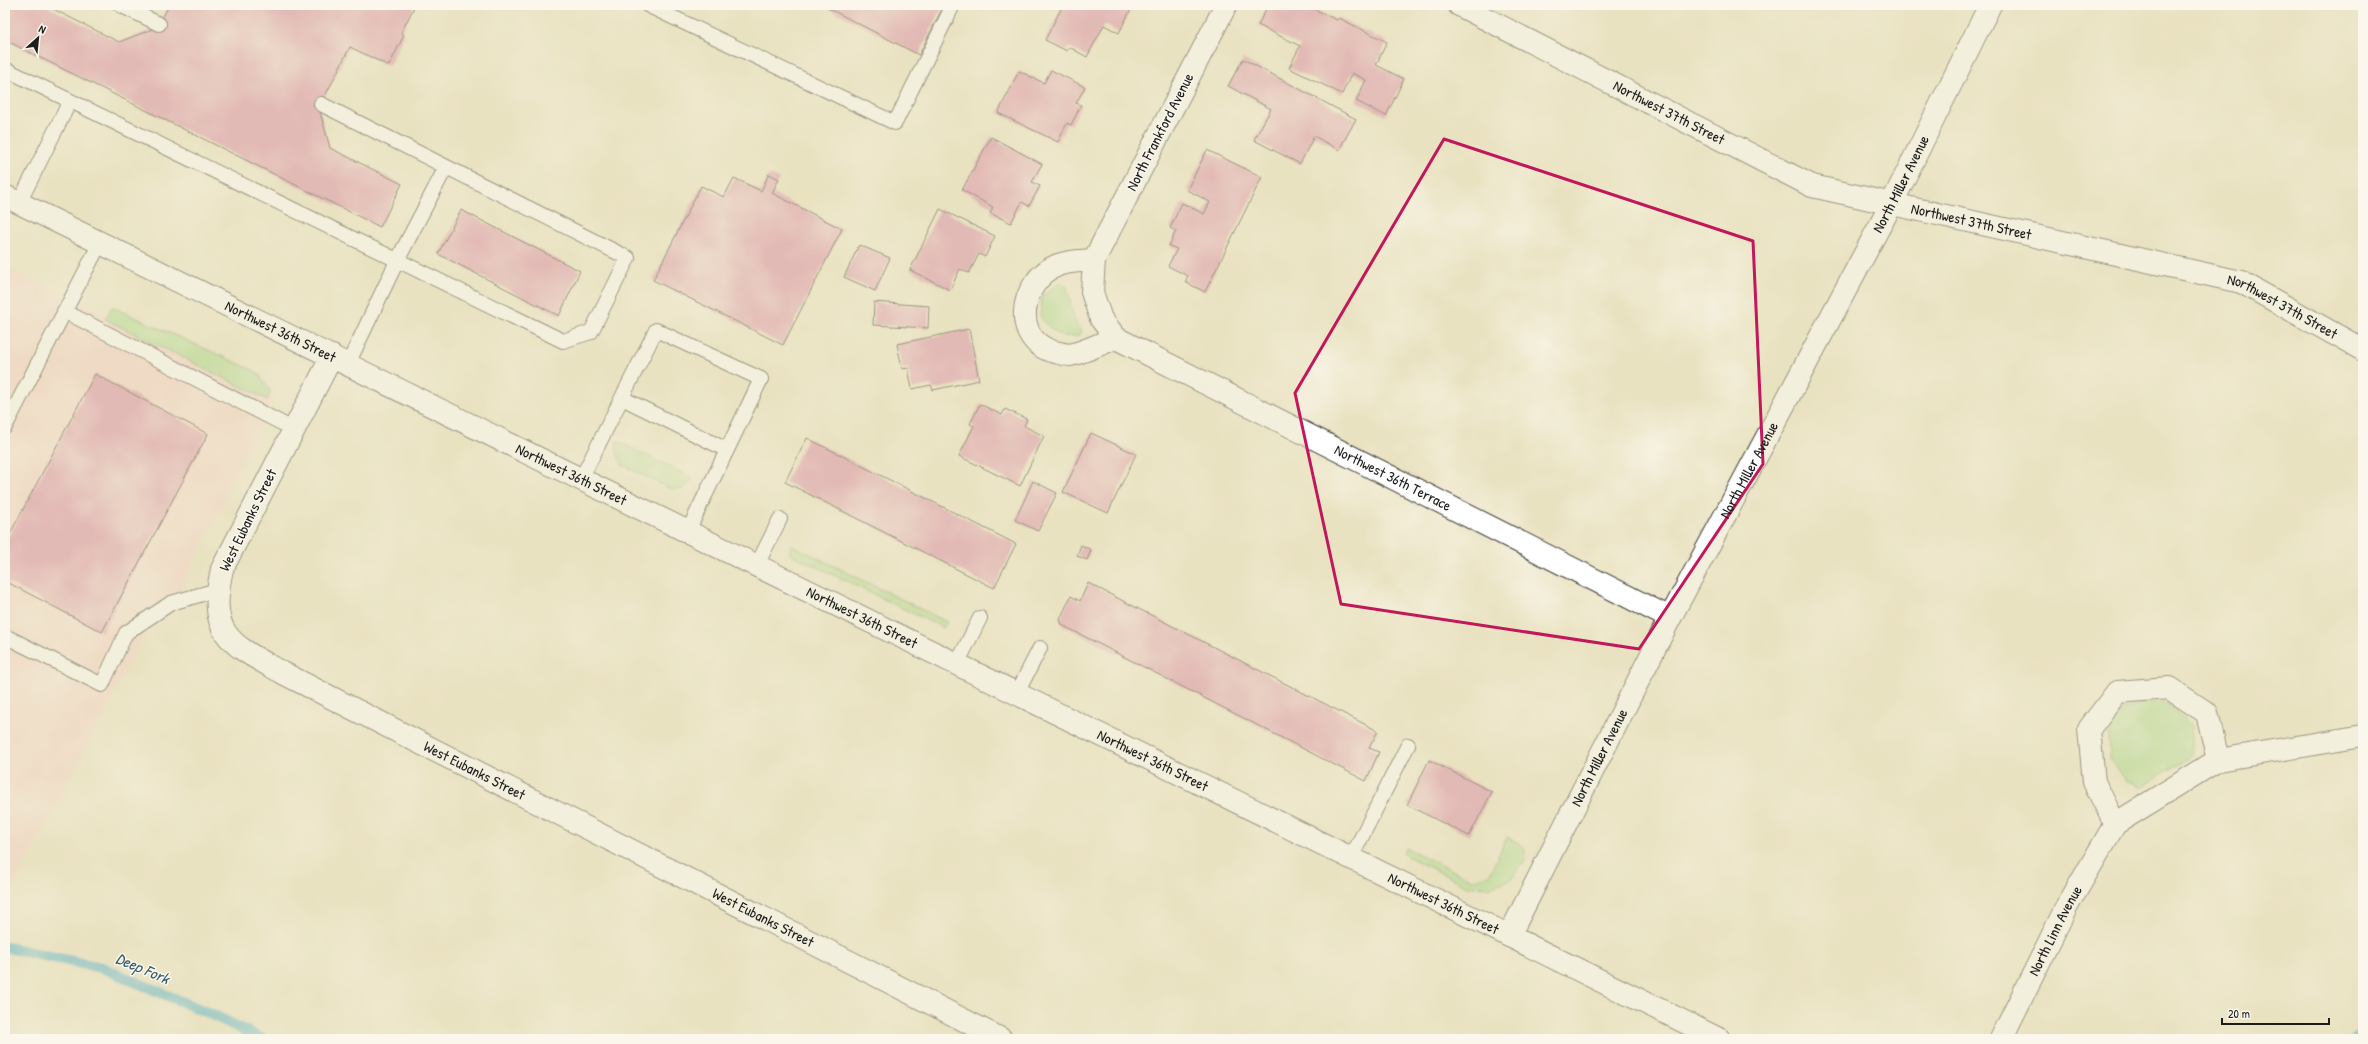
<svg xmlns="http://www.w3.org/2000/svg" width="2368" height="1044" font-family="'Patrick Hand',sans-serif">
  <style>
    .built { fill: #f7d1c9 }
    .green { fill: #a6d888; stroke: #617a52 }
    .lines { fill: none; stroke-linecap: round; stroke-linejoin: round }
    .stream { stroke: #4aadc9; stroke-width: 11 }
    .building { fill: #da89a7 }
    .service-casing { stroke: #3b3a35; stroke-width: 16 }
    .minor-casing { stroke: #3b3a35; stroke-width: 24 }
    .tertiary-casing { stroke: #3b3a35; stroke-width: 24 }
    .service { stroke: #fff; stroke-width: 14 }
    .minor { stroke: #fff; stroke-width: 22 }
    .tertiary { stroke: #fff; stroke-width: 22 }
    .marked { fill: none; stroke: #c2185b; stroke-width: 3; stroke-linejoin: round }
    .labels { text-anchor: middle; stroke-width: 3; stroke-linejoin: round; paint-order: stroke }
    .street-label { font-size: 15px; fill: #1c1c1c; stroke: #fbf7ec }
    .water-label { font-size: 16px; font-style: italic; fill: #315d6a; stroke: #fbf7ec }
  </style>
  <rect width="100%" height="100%" fill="#fbf7ec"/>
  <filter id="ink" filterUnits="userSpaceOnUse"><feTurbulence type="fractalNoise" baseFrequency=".025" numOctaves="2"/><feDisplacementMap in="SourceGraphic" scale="8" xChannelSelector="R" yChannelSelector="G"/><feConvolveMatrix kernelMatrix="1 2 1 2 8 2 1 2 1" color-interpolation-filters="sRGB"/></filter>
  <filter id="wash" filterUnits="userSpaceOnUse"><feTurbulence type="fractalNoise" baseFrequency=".012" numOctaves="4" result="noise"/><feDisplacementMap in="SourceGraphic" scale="16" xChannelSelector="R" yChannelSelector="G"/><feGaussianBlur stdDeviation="0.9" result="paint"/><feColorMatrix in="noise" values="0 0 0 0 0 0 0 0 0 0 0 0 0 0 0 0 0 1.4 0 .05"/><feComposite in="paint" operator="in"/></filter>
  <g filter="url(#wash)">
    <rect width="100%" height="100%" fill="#e9e2c1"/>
    <!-- built -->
    <path class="built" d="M5 267 274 397 169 613 148 629 5 901Z"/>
    <!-- green -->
    <path class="green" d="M1060 282 1067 287 1074 319 1082 331 1080 335C1061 340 1051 331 1040 316L1042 296Z
      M112 307 257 372 270 391 268 400 105 319Z
      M617 441 693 478 683 489H671L622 465 616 451Z
      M792 545 947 622 943 628 789 553Z
      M2145 701 2167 703 2191 725V756L2142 787 2126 780 2110 759 2109 729 2122 710Z
      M1507 837 1522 845 1526 853 1525 860 1510 880 1489 887 1467 886 1403 854 1406 848 1473 880 1489 875Z"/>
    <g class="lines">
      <!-- stream -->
      <path class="stream" d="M5 947 103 968 211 1014 262 1039
        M2356 1039 2363 1034"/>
    </g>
    <g id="blocks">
      <!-- building -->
      <path class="building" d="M10 5H45L119 42 158 27 169 5H415L401 33 404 35 389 66 350 47 319 108 330 148 402 184 380 227 5 40V15Z
        M822 5H944L919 55Z
        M1063 5H1133L1119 33 1104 25 1087 57 1069 47 1067 51 1045 40Z
        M1268 5H1311L1310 7 1337 20 1339 18 1387 42 1376 65 1404 79 1386 116 1356 101 1366 80 1352 73 1342 94 1289 68 1300 46 1258 25Z
        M1243 59 1356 119 1339 150 1314 136 1300 164 1254 140 1271 109 1228 86Z
        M1051 70 1085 87 1076 103 1081 105 1071 125 1067 123 1058 142 998 113 1019 71 1044 83Z
        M991 137 1042 164 1032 182 1040 186 1029 206 1022 202 1011 223 990 213 993 207 962 190Z
        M1207 150 1262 177 1205 292 1185 282 1188 276 1168 266 1177 249 1169 246 1176 231 1170 228 1182 203 1204 214 1210 202 1187 190Z
        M769 174 779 179 772 193 842 229 783 345 653 280 701 186 724 197 734 178 761 191Z
        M940 209 995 236 985 257 979 254 969 273 960 269 950 290 910 270Z
        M461 210 580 271 559 316 438 254Z
        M859 245 890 258 875 291 844 277Z
        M874 302 929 306 928 328 873 325Z
        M969 329 979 380 933 390 931 385 912 389 908 368 902 369 897 344Z
        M95 374 208 434 102 632 5 581V543Z
        M980 404 1002 415 1005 409 1027 419 1024 426 1044 436 1020 486 959 456 974 426 970 424Z
        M1091 433 1136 454 1108 513 1063 492Z
        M807 438 1016 544 994 588 785 482Z
        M1033 481 1057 493 1038 531 1015 520Z
        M1081 545 1091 550 1087 560 1077 556Z
        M1088 583 1378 731 1369 748 1379 752 1366 781 1062 625 1060 619 1071 596 1080 601Z
        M1429 760 1492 792 1469 836 1407 805Z"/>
    </g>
  </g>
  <g filter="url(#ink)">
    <use href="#blocks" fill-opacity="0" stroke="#3b3a35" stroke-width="1"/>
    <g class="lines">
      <defs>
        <path id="service" d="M120 5 159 24
          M647 5 895 123 953 5
          M5 69 563 341 591 332 628 258 321 104
          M19 203 70 101
          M64 311 293 429
          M348 364 397 261 446 167
          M5 427 100 243
          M581 479 656 330 761 379 727 450 622 398
          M688 531 727 450
          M757 565 780 519
          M5 636 102 685 126 633 171 603 217 590
          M957 664 980 618
          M1017 693 1040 648
          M1351 858 1408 745"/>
        <g id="minor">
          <path id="s1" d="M1226 5 1094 260 1092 292 1101 319 1116 338 1670 618"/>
          <path id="s2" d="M1459 5 1812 186 2241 282 2363 350"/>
          <path d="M1094 260C1083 261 1069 261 1058 265 1018 281 1011 342 1055 352 1060 353 1066 355 1070 355 1085 352 1101 343 1116 338"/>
          <path id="s3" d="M332 356 222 569C207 636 231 644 283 673L1001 1039"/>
          <path d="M2115 824 2094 782 2089 729 2117 692 2169 688 2207 713 2218 760"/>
          <path id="s4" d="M1509 936 1670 618 1892 203 1990 5"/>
          <path id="s5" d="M2001 1039 2066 908 2115 824 2218 760 2363 736"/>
        </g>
        <g id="tertiary">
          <path id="s6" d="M5 196 1719 1039"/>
        </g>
      </defs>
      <!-- service casing -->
      <use href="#service" class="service-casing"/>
      <!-- minor casing -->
      <use href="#minor" class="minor-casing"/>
      <!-- tertiary casing -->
      <use href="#tertiary" class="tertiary-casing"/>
      <!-- service -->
      <use href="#service" class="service"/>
      <!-- minor -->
      <use href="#minor" class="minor"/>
      <!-- tertiary -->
      <use href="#tertiary" class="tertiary"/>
    </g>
  </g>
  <!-- marked area -->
  <path d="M0 0H2368V1044H0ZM1444 139 1753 241 1763 464 1639 649 1341 604 1295 393Z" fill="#e9e2c1" fill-opacity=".55" fill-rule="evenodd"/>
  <path class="marked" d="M1444 139 1753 241 1763 464 1639 649 1341 604 1295 393Z"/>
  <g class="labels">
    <!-- street labels -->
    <g class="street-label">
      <text dy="5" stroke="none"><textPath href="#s2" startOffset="236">Northwest 37th Street</textPath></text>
      <text transform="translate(1160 132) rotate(-63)" y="5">North Frankford Avenue</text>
      <text dy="5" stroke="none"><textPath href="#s4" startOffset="848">North Miller Avenue</textPath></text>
      <text dy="5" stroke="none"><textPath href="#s2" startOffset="560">Northwest 37th Street</textPath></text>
      <text dy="5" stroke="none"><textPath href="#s2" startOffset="884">Northwest 37th Street</textPath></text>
      <text dy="5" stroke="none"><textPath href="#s6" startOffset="307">Northwest 36th Street</textPath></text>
      <text dy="5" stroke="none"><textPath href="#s4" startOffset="524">North Miller Avenue</textPath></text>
      <text dy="5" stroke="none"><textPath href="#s6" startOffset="631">Northwest 36th Street</textPath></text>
      <text dy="5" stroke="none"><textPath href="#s1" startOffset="682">Northwest 36th Terrace</textPath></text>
      <text transform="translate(248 520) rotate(-64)" y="5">West Eubanks Street</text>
      <text dy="5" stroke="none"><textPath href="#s6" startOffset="955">Northwest 36th Street</textPath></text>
      <text dy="5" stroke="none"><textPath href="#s4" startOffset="200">North Miller Avenue</textPath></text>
      <text dy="5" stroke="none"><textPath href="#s6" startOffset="1279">Northwest 36th Street</textPath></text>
      <text dy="5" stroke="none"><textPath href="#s3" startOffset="591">West Eubanks Street</textPath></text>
      <text dy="5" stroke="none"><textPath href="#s6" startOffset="1603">Northwest 36th Street</textPath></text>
      <text dy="5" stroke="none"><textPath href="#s3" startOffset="915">West Eubanks Street</textPath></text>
      <text dy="5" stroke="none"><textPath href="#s5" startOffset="121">North Linn Avenue</textPath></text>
    </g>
    <!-- water labels -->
    <g class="water-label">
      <text transform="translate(143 968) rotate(23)" y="6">Deep Fork</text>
    </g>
  </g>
  <!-- margin -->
  <rect width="2368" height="1044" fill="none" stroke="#fbf7ec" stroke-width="20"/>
  <!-- north arrow -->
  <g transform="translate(38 38) rotate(27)" stroke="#fbf7ec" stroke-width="3" paint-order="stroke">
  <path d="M0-3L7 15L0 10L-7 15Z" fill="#1c1c1c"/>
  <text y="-6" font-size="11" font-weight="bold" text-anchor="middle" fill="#1c1c1c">N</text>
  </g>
  <!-- scale -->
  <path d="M2222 1018v6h107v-6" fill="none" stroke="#1c1c1c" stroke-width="2"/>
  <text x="2228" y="1018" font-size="12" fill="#1c1c1c" stroke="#fbf7ec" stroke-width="3" paint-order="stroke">20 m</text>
</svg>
